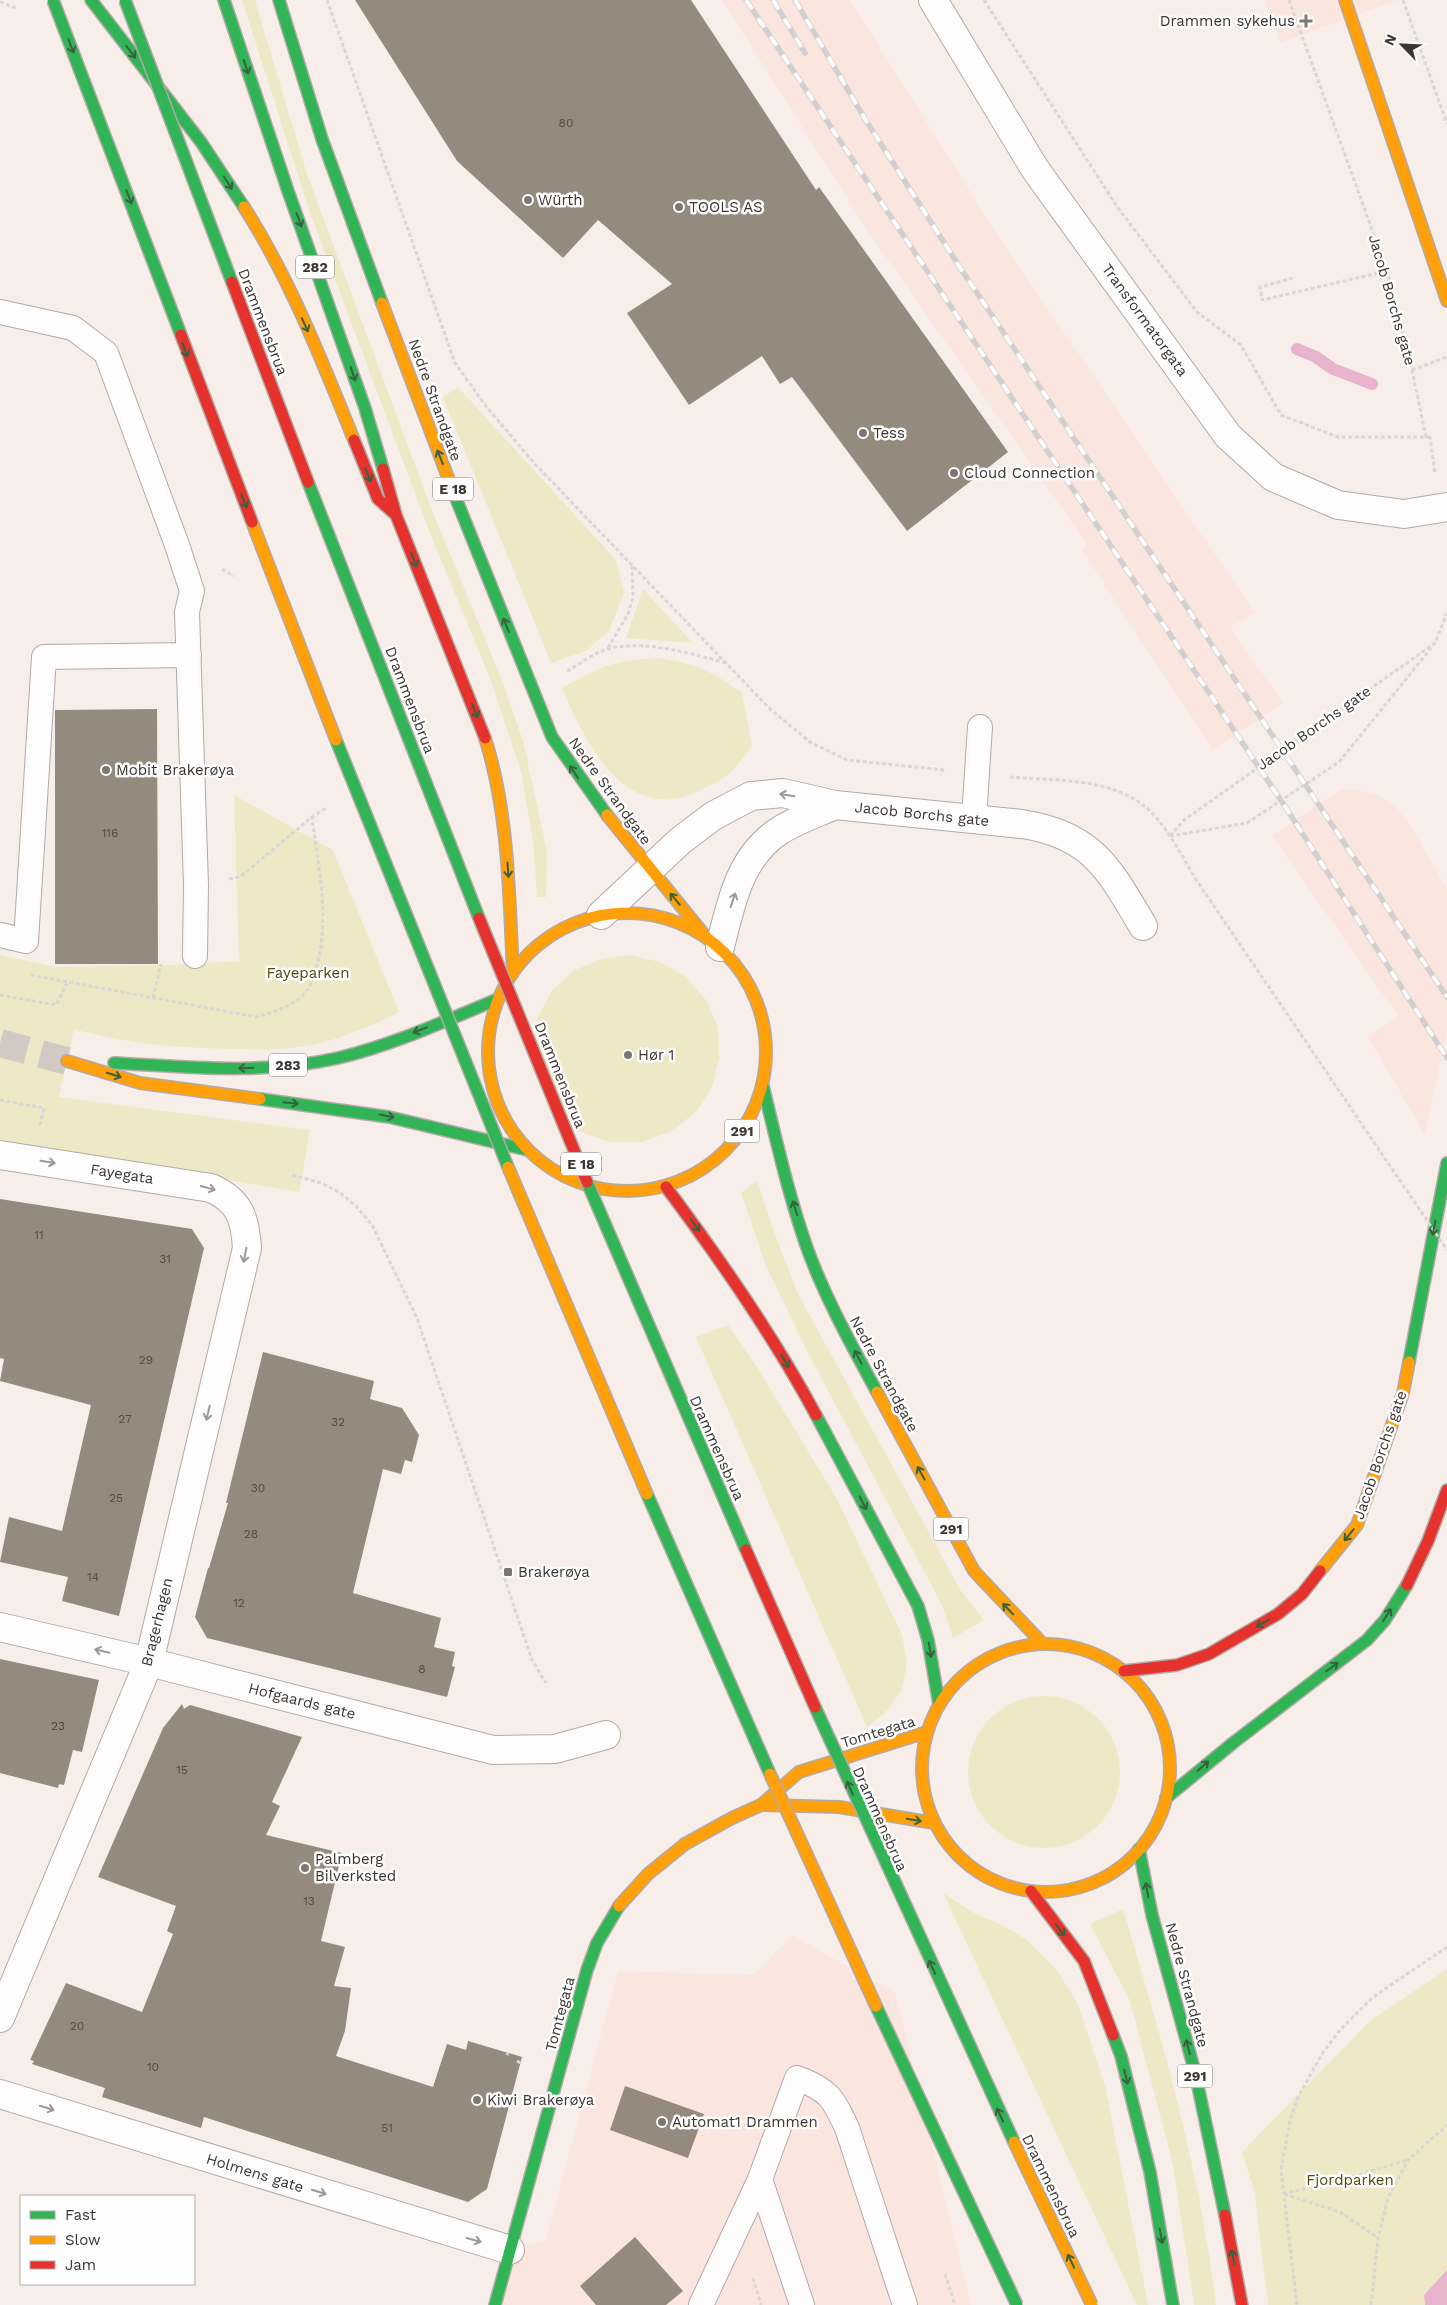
<svg xmlns="http://www.w3.org/2000/svg" width="1447" height="2305" font-family="'Work Sans',sans-serif">
  <style>
    .built { fill: #fae6de }
    .green { fill: #efe8c6 }
    .water { fill: #e8b3cd }
    .lines { fill: none; stroke-linecap: round; stroke-linejoin: round }
    .stream { stroke: #e8b3cd; stroke-width: 12 }
    .building { fill: #948a7d }
    .primary-tunnel { stroke: #d2c9c5; stroke-width: 28; stroke-dasharray: 28 14; stroke-linecap: butt }
    .lane-casing { stroke: #b1aaa6; stroke-width: 26 }
    .street-casing { stroke: #b1aaa6; stroke-width: 30 }
    .fast-casing { stroke: #b1aaa6; stroke-width: 14 }
    .slow-casing { stroke: #b1aaa6; stroke-width: 14 }
    .jam-casing { stroke: #b1aaa6; stroke-width: 14 }
    .path { stroke: #d9d6d5; stroke-width: 3; stroke-dasharray: 4 2.5; stroke-linecap: butt }
    .lane { stroke: #fefcfc; stroke-width: 24 }
    .street { stroke: #fefcfc; stroke-width: 28 }
    .fast { stroke: #30b455; stroke-width: 11 }
    .slow { stroke: #ff9f0a; stroke-width: 11 }
    .jam { stroke: #e5322d; stroke-width: 11 }
    .rail-casing { stroke: #d2d0cf; stroke-width: 5.5 }
    .rail { stroke: #fdfdfd; stroke-width: 4; stroke-dasharray: 11; stroke-linecap: butt }
    .fast-bridge-casing { stroke: #b1aaa6; stroke-width: 14; stroke-linecap: butt }
    .slow-bridge-casing { stroke: #b1aaa6; stroke-width: 14; stroke-linecap: butt }
    .jam-bridge-casing { stroke: #b1aaa6; stroke-width: 14; stroke-linecap: butt }
    .path-bridge { stroke: #d9d6d5; stroke-width: 3; stroke-dasharray: 4 2.5; stroke-linecap: butt }
    .fast-bridge { stroke: #30b455; stroke-width: 11 }
    .slow-bridge { stroke: #ff9f0a; stroke-width: 11 }
    .jam-bridge { stroke: #e5322d; stroke-width: 11 }
    .oneway { stroke: #38613e }
    .oneway2 { stroke: #9e9897 }
    .poi-dot { fill: #7e7672; stroke: #fdfdfd; stroke-width: 2 }
    .labels { text-anchor: middle; stroke-width: 5; stroke-linejoin: round; paint-order: stroke }
    .number-label { font-size: 12px; fill: #534a45 }
    .shield { fill: #fdfdfd; stroke: #77716f; stroke-width: 1 }
    .shield-label { font-size: 14px; font-weight: bold; fill: #3d3532 }
    .poi-label { font-size: 15px; fill: #3d3532; stroke: #fdfdfd; text-anchor: start }
    .street-label { font-size: 15px; fill: #3d3532; stroke: #fdfdfd }
    .park-label { font-size: 15px; fill: #504a0e; stroke: #fdfdfd }
  </style>
  <rect width="100%" height="100%" fill="#f7eeea"/>
  <!-- built -->
  <path class="built" d="M722 0H850L995 231 1255 613 1230 627 1283 703 1213 750 1081 549 1087 544 869 233Z
    M1265 0H1398L1280 43Z
    M1341 789H1356L1380 796 1398 809 1412 828 1447 889V1031L1425 1135 1368 1037 1398 1016 1272 836Z
    M792 1935 895 1993 971 2305H495L510 2250 546 2240 618 1971 754 1975Z"/>
  <!-- green -->
  <path class="green" d="M242 0H255L307 174 430 505 502 680 523 741 547 851 546 897H537L533 840 521 772 491 681 428 528 309 210Z
    M458 387 616 560 624 592 609 631 586 651 551 663 443 397Z
    M643 589 693 643 626 638Z
    M659 658C696 664 712 671 742 693L752 747C744 757 736 768 726 776 720 781 710 785 703 789 628 829 586 745 562 688 601 666 614 660 659 658Z
    M234 795 333 850 399 1012C374 1025 347 1036 321 1043 293 1050 261 1050 233 1049 177 1048 128 1044 74 1029L59 1097 310 1130 299 1192 0 1142V955L55 967 172 965 239 961Z
    M630 955 660 962 686 977 706 1000 718 1027 719 1057 712 1087 696 1112 670 1132 641 1142H609L579 1131 532 1052 536 1021 551 992 573 971 601 959Z
    M757 1180 774 1232 798 1294 961 1591 984 1620 953 1638 942 1605 809 1355 766 1266 741 1193Z
    M728 1325 759 1370 837 1499 902 1635 907 1663 902 1689 889 1709 867 1727 696 1337Z
    M968 1772a76 76 0 1 1 152 0a76 76 0 1 1-152 0Z
    M943 1893 974 1913 1004 1926 1028 1941 1056 1969 1078 2004 1105 2086 1148 2305H1137Z
    M1123 1909C1162 2039 1200 2170 1216 2305H1194L1173 2165 1130 2001 1090 1924Z
    M1447 1969V2270L1424 2295 1425 2305H1268L1254 2190 1242 2152 1371 2020Z"/>
  <!-- water -->
  <path class="water" d="M1447 2270V2305H1425L1424 2295Z"/>
  <g class="lines">
    <!-- stream -->
    <path class="stream" d="M1297 349 1316 357 1333 369 1372 384"/>
  </g>
  <!-- building -->
  <path class="building" d="M355 0H691L816 190 819 187 1008 452 907 531 792 377 780 384 762 356 689 405 627 313 672 284 598 220 563 258 457 161Z
    M157 709 158 964H55V710Z
    M0 1199 192 1229 204 1248 119 1616 62 1601 68 1577 0 1562 9 1517 62 1531 91 1405 0 1381 4 1359 0 1358Z
    M263 1352 374 1381 370 1399 402 1408 419 1435 412 1462 405 1460 401 1474 383 1469 353 1593 441 1618 434 1647 455 1652 452 1666 455 1667 447 1697 207 1638 195 1617 208 1568H209L228 1503H226Z
    M0 1659 99 1680 82 1752 73 1750 64 1785 59 1784 58 1788 0 1773Z
    M182 1704 184 1709 190 1705 302 1737 272 1802 280 1806 266 1835 342 1853 321 1941 345 1947 334 1986 351 1988 345 2031 336 2056 433 2087 447 2044 466 2050 468 2041 522 2057 487 2189 468 2202 204 2117 201 2128 102 2097 105 2088 32 2064 34 2061 30 2060 66 1983 142 2012 173 1934 167 1931 176 1906 98 1877 163 1728Z
    M625 2086 704 2114 688 2158 610 2130Z
    M635 2237 683 2291 666 2305H596L580 2286Z"/>
  <g class="lines">
    <!-- primary-tunnel -->
    <path class="primary-tunnel" d="M0 1043 67 1061"/>
    <defs>
      <path id="lane" d="M0 312 73 328 106 353 177 545 192 591 187 612 196 885 195 956
        M974 818 980 727
        M0 935 26 941 44 657 189 655
        M760 2179 802 2305
        M701 2305 760 2179 797 2078C829 2090 833 2098 847 2128L905 2305"/>
      <path id="street" d="M933 0 1035 169 1228 436 1273 477 1338 505 1404 514 1447 507
        M601 915 680 841 713 816 751 796 783 793 835 805 1022 824C1093 835 1109 869 1143 926
        M720 947C731 903 739 858 779 831 796 820 817 813 835 805
        M0 1155 211 1188C240 1201 245 1218 247 1248L149 1662 0 2018
        M0 1627 149 1662 493 1750 555 1749 606 1735
        M0 2094 510 2250"/>
      <path id="fast" d="M91 0 201 142 244 207
        M224 0 288 191 365 408 383 469
        M279 0 322 139 382 303
        M455 496 552 737 607 815
        M114 1063C188 1067 264 1075 338 1058 393 1045 445 1021 498 999
        M763 1086C776 1139 788 1193 806 1245 824 1296 851 1344 877 1392
        M260 1099 389 1117 528 1150
        M1409 1362 1447 1163
        M816 1415 918 1606 928 1640 939 1704
        M1166 1798 1233 1743 1367 1640 1385 1620 1407 1585
        M1139 1849 1152 1915 1195 2072 1225 2215
        M1113 2035 1121 2056 1150 2172 1173 2305
        M495 2305 587 1970 597 1943 619 1906"/>
      <path id="slow" d="M1345 0 1447 301
        M244 207C290 279 322 361 354 440
        M382 303 455 496
        M485 738C509 814 509 895 513 973
        M607 815 706 937
        M488 1052a139 139 0 1 1 278 0a139 139 0 1 1-278 0Z
        M67 1061 140 1083 260 1099
        M877 1392 974 1571 1042 1643
        M1320 1571 1357 1525 1403 1393 1409 1362
        M922 1768a124 124 0 1 1 248 0a124 124 0 1 1-248 0Z
        M763 1805 839 1807 934 1823
        M619 1906 648 1874 685 1844 732 1818 761 1805 799 1772 927 1732"/>
      <path id="jam" d="M354 440 378 499 396 515
        M383 469 396 515 485 738
        M666 1187C720 1259 773 1335 816 1415
        M1407 1585 1428 1541 1447 1490
        M1124 1671 1177 1665 1209 1654 1278 1614 1302 1594 1320 1571
        M1031 1891 1084 1961 1113 2035
        M1225 2215 1242 2305"/>
    </defs>
    <!-- lane casing -->
    <use href="#lane" class="lane-casing"/>
    <!-- street casing -->
    <use href="#street" class="street-casing"/>
    <!-- fast casing -->
    <use href="#fast" class="fast-casing"/>
    <!-- slow casing -->
    <use href="#slow" class="slow-casing"/>
    <!-- jam casing -->
    <use href="#jam" class="jam-casing"/>
    <!-- path -->
    <path class="path" d="M327 0 455 363 485 405 534 463 769 708 810 742 847 760 945 770
      M984 0 1118 208 1197 312 1241 345 1281 415 1338 437H1430
      M1289 0 1387 271 1412 370 1426 437H1430L1435 474
      M1403 0 1447 124
      M0 2 18 9
      M1293 278 1260 287 1262 300 1387 271
      M1412 370 1447 357
      M222 569 234 576
      M608 648 628 614 633 597 632 566
      M567 671C580 664 595 652 608 649 646 639 690 654 727 663
      M1010 777C1054 781 1108 777 1144 806 1164 821 1182 856 1195 878
      M1170 836 1184 820 1435 643 1447 613
      M1170 836 1247 823 1339 762 1432 647
      M229 879 240 877 312 817 326 808
      M31 975 256 1017C276 1011 296 1006 309 988 311 984 313 978 314 974 332 924 318 867 312 817
      M0 995 56 1005 67 983
      M153 998 161 964
      M0 1100 44 1108 40 1125
      M292 1175 321 1183 339 1192 356 1206 372 1225 417 1318 532 1660 546 1683
      M507 2055 508 2053
      M517 2061 521 2063
      M1283 2194 1343 2179 1408 2160
      M1284 2194 1340 2212 1378 2238
      M945 2274 955 2305
      M753 2278 761 2305
      M1297 2305 1281 2170 1290 2121 1298 2097 1322 2054 1340 2030 1373 1997 1447 1947
      M1371 2305 1378 2238 1388 2198 1408 2160 1447 2125"/>
    <!-- lane -->
    <use href="#lane" class="lane"/>
    <!-- street -->
    <use href="#street" class="street"/>
    <!-- fast -->
    <use href="#fast" class="fast"/>
    <!-- slow -->
    <use href="#slow" class="slow"/>
    <!-- jam -->
    <use href="#jam" class="jam"/>
    <defs>
      <path id="rail" d="M746 0 1286 808 1447 1058
        M773 0 805 53
        M795 0 865 119 959 266 1447 997"/>
    </defs>
    <!-- rail casing -->
    <use href="#rail" class="rail-casing"/>
    <!-- rail -->
    <use href="#rail" class="rail"/>
    <defs>
      <path id="fast-bridge" d="M53 0 181 335
        M125 0 232 282
        M308 482 479 918
        M336 740 508 1167
        M587 1182 746 1550
        M647 1494 770 1774
        M815 1707 1014 2142
        M876 2006 1017 2305"/>
      <path id="slow-bridge" d="M252 522 336 740
        M508 1167 647 1494
        M770 1774 876 2006
        M1014 2142 1092 2305"/>
      <path id="jam-bridge" d="M232 282 308 482
        M181 335 252 522
        M479 918 587 1182
        M746 1550 815 1707"/>
    </defs>
    <!-- fast-bridge casing -->
    <use href="#fast-bridge" class="fast-bridge-casing"/>
    <!-- slow-bridge casing -->
    <use href="#slow-bridge" class="slow-bridge-casing"/>
    <!-- jam-bridge casing -->
    <use href="#jam-bridge" class="jam-bridge-casing"/>
    <!-- path-bridge -->
    <path class="path-bridge" d="M1195 878 1447 1250"/>
    <!-- fast-bridge -->
    <use href="#fast-bridge" class="fast-bridge"/>
    <!-- slow-bridge -->
    <use href="#slow-bridge" class="slow-bridge"/>
    <!-- jam-bridge -->
    <use href="#jam-bridge" class="jam-bridge"/>
  </g>
  <!-- one-way arrows -->
  <defs><path id="oneway-shaft" d="M-6 0H5M1.5-3L5.5 0L1.5 3" fill="none" stroke-width="1.6" stroke-linecap="round" stroke-linejoin="round" transform="scale(1.25)"/></defs>
  <g class="oneway">
    <use href="#oneway-shaft" transform="translate(71 46) rotate(69)"/>
    <use href="#oneway-shaft" transform="translate(131 52) rotate(52)"/>
    <use href="#oneway-shaft" transform="translate(246 67) rotate(71)"/>
    <use href="#oneway-shaft" transform="translate(228 183) rotate(57)"/>
    <use href="#oneway-shaft" transform="translate(129 197) rotate(69)"/>
    <use href="#oneway-shaft" transform="translate(299 220) rotate(70)"/>
    <use href="#oneway-shaft" transform="translate(305 325) rotate(65)"/>
    <use href="#oneway-shaft" transform="translate(185 350) rotate(70)"/>
    <use href="#oneway-shaft" transform="translate(353 374) rotate(71)"/>
    <use href="#oneway-shaft" transform="translate(440 457) rotate(-112)"/>
    <use href="#oneway-shaft" transform="translate(368 475) rotate(68)"/>
    <use href="#oneway-shaft" transform="translate(244 501) rotate(68)"/>
    <use href="#oneway-shaft" transform="translate(414 560) rotate(68)"/>
    <use href="#oneway-shaft" transform="translate(506 625) rotate(-112)"/>
    <use href="#oneway-shaft" transform="translate(475 711) rotate(68)"/>
    <use href="#oneway-shaft" transform="translate(574 772) rotate(-124)"/>
    <use href="#oneway-shaft" transform="translate(508 870) rotate(86)"/>
    <use href="#oneway-shaft" transform="translate(675 899) rotate(-130)"/>
    <use href="#oneway-shaft" transform="translate(420 1030) rotate(159)"/>
    <use href="#oneway-shaft" transform="translate(246 1068) rotate(178)"/>
    <use href="#oneway-shaft" transform="translate(114 1075) rotate(17)"/>
    <use href="#oneway-shaft" transform="translate(291 1103) rotate(6)"/>
    <use href="#oneway-shaft" transform="translate(387 1116) rotate(11)"/>
    <use href="#oneway-shaft" transform="translate(795 1208) rotate(-107)"/>
    <use href="#oneway-shaft" transform="translate(695 1225) rotate(53)"/>
    <use href="#oneway-shaft" transform="translate(1434 1228) rotate(101)"/>
    <use href="#oneway-shaft" transform="translate(858 1357) rotate(-118)"/>
    <use href="#oneway-shaft" transform="translate(785 1361) rotate(58)"/>
    <use href="#oneway-shaft" transform="translate(921 1473) rotate(-119)"/>
    <use href="#oneway-shaft" transform="translate(863 1503) rotate(62)"/>
    <use href="#oneway-shaft" transform="translate(1349 1535) rotate(129)"/>
    <use href="#oneway-shaft" transform="translate(1008 1609) rotate(-134)"/>
    <use href="#oneway-shaft" transform="translate(1387 1615) rotate(-57)"/>
    <use href="#oneway-shaft" transform="translate(1263 1623) rotate(150)"/>
    <use href="#oneway-shaft" transform="translate(930 1650) rotate(80)"/>
    <use href="#oneway-shaft" transform="translate(1332 1667) rotate(-37)"/>
    <use href="#oneway-shaft" transform="translate(1203 1766) rotate(-41)"/>
    <use href="#oneway-shaft" transform="translate(850 1788) rotate(-114)"/>
    <use href="#oneway-shaft" transform="translate(914 1820) rotate(10)"/>
    <use href="#oneway-shaft" transform="translate(1147 1890) rotate(-100)"/>
    <use href="#oneway-shaft" transform="translate(1060 1930) rotate(53)"/>
    <use href="#oneway-shaft" transform="translate(932 1967) rotate(-115)"/>
    <use href="#oneway-shaft" transform="translate(1188 2047) rotate(-105)"/>
    <use href="#oneway-shaft" transform="translate(1126 2077) rotate(76)"/>
    <use href="#oneway-shaft" transform="translate(1000 2115) rotate(-115)"/>
    <use href="#oneway-shaft" transform="translate(1161 2236) rotate(80)"/>
    <use href="#oneway-shaft" transform="translate(1233 2257) rotate(-101)"/>
    <use href="#oneway-shaft" transform="translate(1071 2261) rotate(-116)"/>
  </g>
  <g class="oneway2">
    <use href="#oneway-shaft" transform="translate(787 795) rotate(-171)"/>
    <use href="#oneway-shaft" transform="translate(733 900) rotate(-71)"/>
    <use href="#oneway-shaft" transform="translate(48 1162) rotate(9)"/>
    <use href="#oneway-shaft" transform="translate(208 1188) rotate(15)"/>
    <use href="#oneway-shaft" transform="translate(245 1255) rotate(101)"/>
    <use href="#oneway-shaft" transform="translate(208 1413) rotate(103)"/>
    <use href="#oneway-shaft" transform="translate(102 1651) rotate(-167)"/>
    <use href="#oneway-shaft" transform="translate(47 2108) rotate(17)"/>
    <use href="#oneway-shaft" transform="translate(319 2192) rotate(17)"/>
    <use href="#oneway-shaft" transform="translate(474 2240) rotate(16)"/>
  </g>
  <!-- markers -->
  <g class="poi-dot">
    <path d="M1303.5 13.5h5v5h5v5h-5v5h-5v-5h-5v-5h5z"/>
    <circle cx="528" cy="200" r="5"/>
    <circle cx="679" cy="207" r="5"/>
    <circle cx="863" cy="433" r="5"/>
    <circle cx="954" cy="473" r="5"/>
    <circle cx="106" cy="770" r="5"/>
    <circle cx="628" cy="1055" r="5"/>
    <rect x="503" y="1567" width="10" height="10" rx="2.5"/>
    <circle cx="305" cy="1868" r="5"/>
    <circle cx="477" cy="2100" r="5"/>
    <circle cx="662" cy="2122" r="5"/>
  </g>
  <g class="labels">
    <!-- number labels -->
    <g class="number-label">
      <text x="566" y="127">80</text>
      <text x="110" y="837">116</text>
      <text x="39" y="1239">11</text>
      <text x="165" y="1263">31</text>
      <text x="146" y="1364">29</text>
      <text x="125" y="1423">27</text>
      <text x="338" y="1426">32</text>
      <text x="258" y="1492">30</text>
      <text x="116" y="1502">25</text>
      <text x="251" y="1538">28</text>
      <text x="93" y="1581">14</text>
      <text x="239" y="1607">12</text>
      <text x="422" y="1673">8</text>
      <text x="58" y="1730">23</text>
      <text x="182" y="1774">15</text>
      <text x="309" y="1905">13</text>
      <text x="77" y="2030">20</text>
      <text x="153" y="2071">10</text>
      <text x="387" y="2132">51</text>
    </g>
    <!-- shield labels -->
    <g class="shield">
      <rect x="296" y="255.5" width="38" height="23" rx="4"/>
      <rect x="433" y="477.5" width="40" height="23" rx="4"/>
      <rect x="269" y="1053.5" width="38" height="23" rx="4"/>
      <rect x="724.5" y="1119.5" width="35" height="23" rx="4"/>
      <rect x="561" y="1152.5" width="40" height="23" rx="4"/>
      <rect x="933.5" y="1517.5" width="35" height="23" rx="4"/>
      <rect x="1177.5" y="2064.5" width="35" height="23" rx="4"/>
    </g>
    <g class="shield-label">
      <text x="315" y="272">282</text>
      <text x="453" y="494">E 18</text>
      <text x="288" y="1070">283</text>
      <text x="742" y="1136">291</text>
      <text x="581" y="1169">E 18</text>
      <text x="951" y="1534">291</text>
      <text x="1195" y="2081">291</text>
    </g>
    <!-- poi labels -->
    <g class="poi-label">
      <text x="1295" y="26" text-anchor="end">Drammen sykehus</text>
      <text x="538" y="205">Würth</text>
      <text x="689" y="212">TOOLS AS</text>
      <text x="873" y="438">Tess</text>
      <text x="964" y="478">Cloud Connection</text>
      <text x="116" y="775">Mobit Brakerøya</text>
      <text x="638" y="1060">Hør 1</text>
      <text x="518" y="1577">Brakerøya</text>
      <text x="315" y="1864">Palmberg<tspan x="315" dy="17">Bilverksted</tspan></text>
      <text x="487" y="2105">Kiwi Brakerøya</text>
      <text x="672" y="2127">Automat1 Drammen</text>
    </g>
    <!-- street labels -->
    <g class="street-label">
      <text transform="translate(1392 300) rotate(74)" y="5">Jacob Borchs gate</text>
      <text transform="translate(1145 320) rotate(54)" y="5">Transformatorgata</text>
      <text transform="translate(263 322) rotate(69)" y="5">Drammensbrua</text>
      <text transform="translate(435 400) rotate(70)" y="5">Nedre Strandgate</text>
      <text transform="translate(410 700) rotate(69)" y="5">Drammensbrua</text>
      <text transform="translate(1314 728) rotate(-35)" y="5">Jacob Borchs gate</text>
      <text transform="translate(610 791) rotate(54)" y="5">Nedre Strandgate</text>
      <text transform="translate(922 814) rotate(6)" y="5">Jacob Borchs gate</text>
      <text transform="translate(560 1075) rotate(68)" y="5">Drammensbrua</text>
      <text transform="translate(122 1174) rotate(9)" y="5">Fayegata</text>
      <text transform="translate(884 1374) rotate(62)" y="5">Nedre Strandgate</text>
      <text transform="translate(717 1448) rotate(66)" y="5">Drammensbrua</text>
      <text transform="translate(1380 1455) rotate(-71)" y="5">Jacob Borchs gate</text>
      <text transform="translate(157 1622) rotate(-76)" y="5">Bragerhagen</text>
      <text transform="translate(302 1701) rotate(14)" y="5">Hofgaards gate</text>
      <text transform="translate(878 1732) rotate(-17)" y="5">Tomtegata</text>
      <text transform="translate(880 1819) rotate(66)" y="5">Drammensbrua</text>
      <text transform="translate(1187 1985) rotate(75)" y="5">Nedre Strandgate</text>
      <text transform="translate(560 2014) rotate(-75)" y="5">Tomtegata</text>
      <text transform="translate(255 2173) rotate(17)" y="5">Holmens gate</text>
      <text transform="translate(1051 2186) rotate(64)" y="5">Drammensbrua</text>
    </g>
    <!-- park labels -->
    <g class="park-label">
      <text x="308" y="978">Fayeparken</text>
      <text x="1350" y="2185">Fjordparken</text>
    </g>
  </g>
  <!-- legend -->
  <rect x="20" y="2195" width="175" height="90" fill="#fdfdfd" stroke="#b0adac"/>
  <rect x="30" y="2211" width="25" height="8" fill="#30b455" stroke="#b0adac"/>
  <text x="65" y="2220" font-size="15" fill="#3d3532">Fast</text>
  <rect x="30" y="2236" width="25" height="8" fill="#ff9f0a" stroke="#b0adac"/>
  <text x="65" y="2245" font-size="15" fill="#3d3532">Slow</text>
  <rect x="30" y="2261" width="25" height="8" fill="#e5322d" stroke="#b0adac"/>
  <text x="65" y="2270" font-size="15" fill="#3d3532">Jam</text>
  <!-- north arrow -->
  <g transform="translate(1402 45) rotate(294)" stroke="#fdfdfd" stroke-width="4" paint-order="stroke">
  <path d="M0-4L9 19L0 12L-9 19Z" fill="#3d3532"/>
  <text y="-8" font-size="14" font-weight="bold" text-anchor="middle" fill="#3d3532">N</text>
  </g>
</svg>
